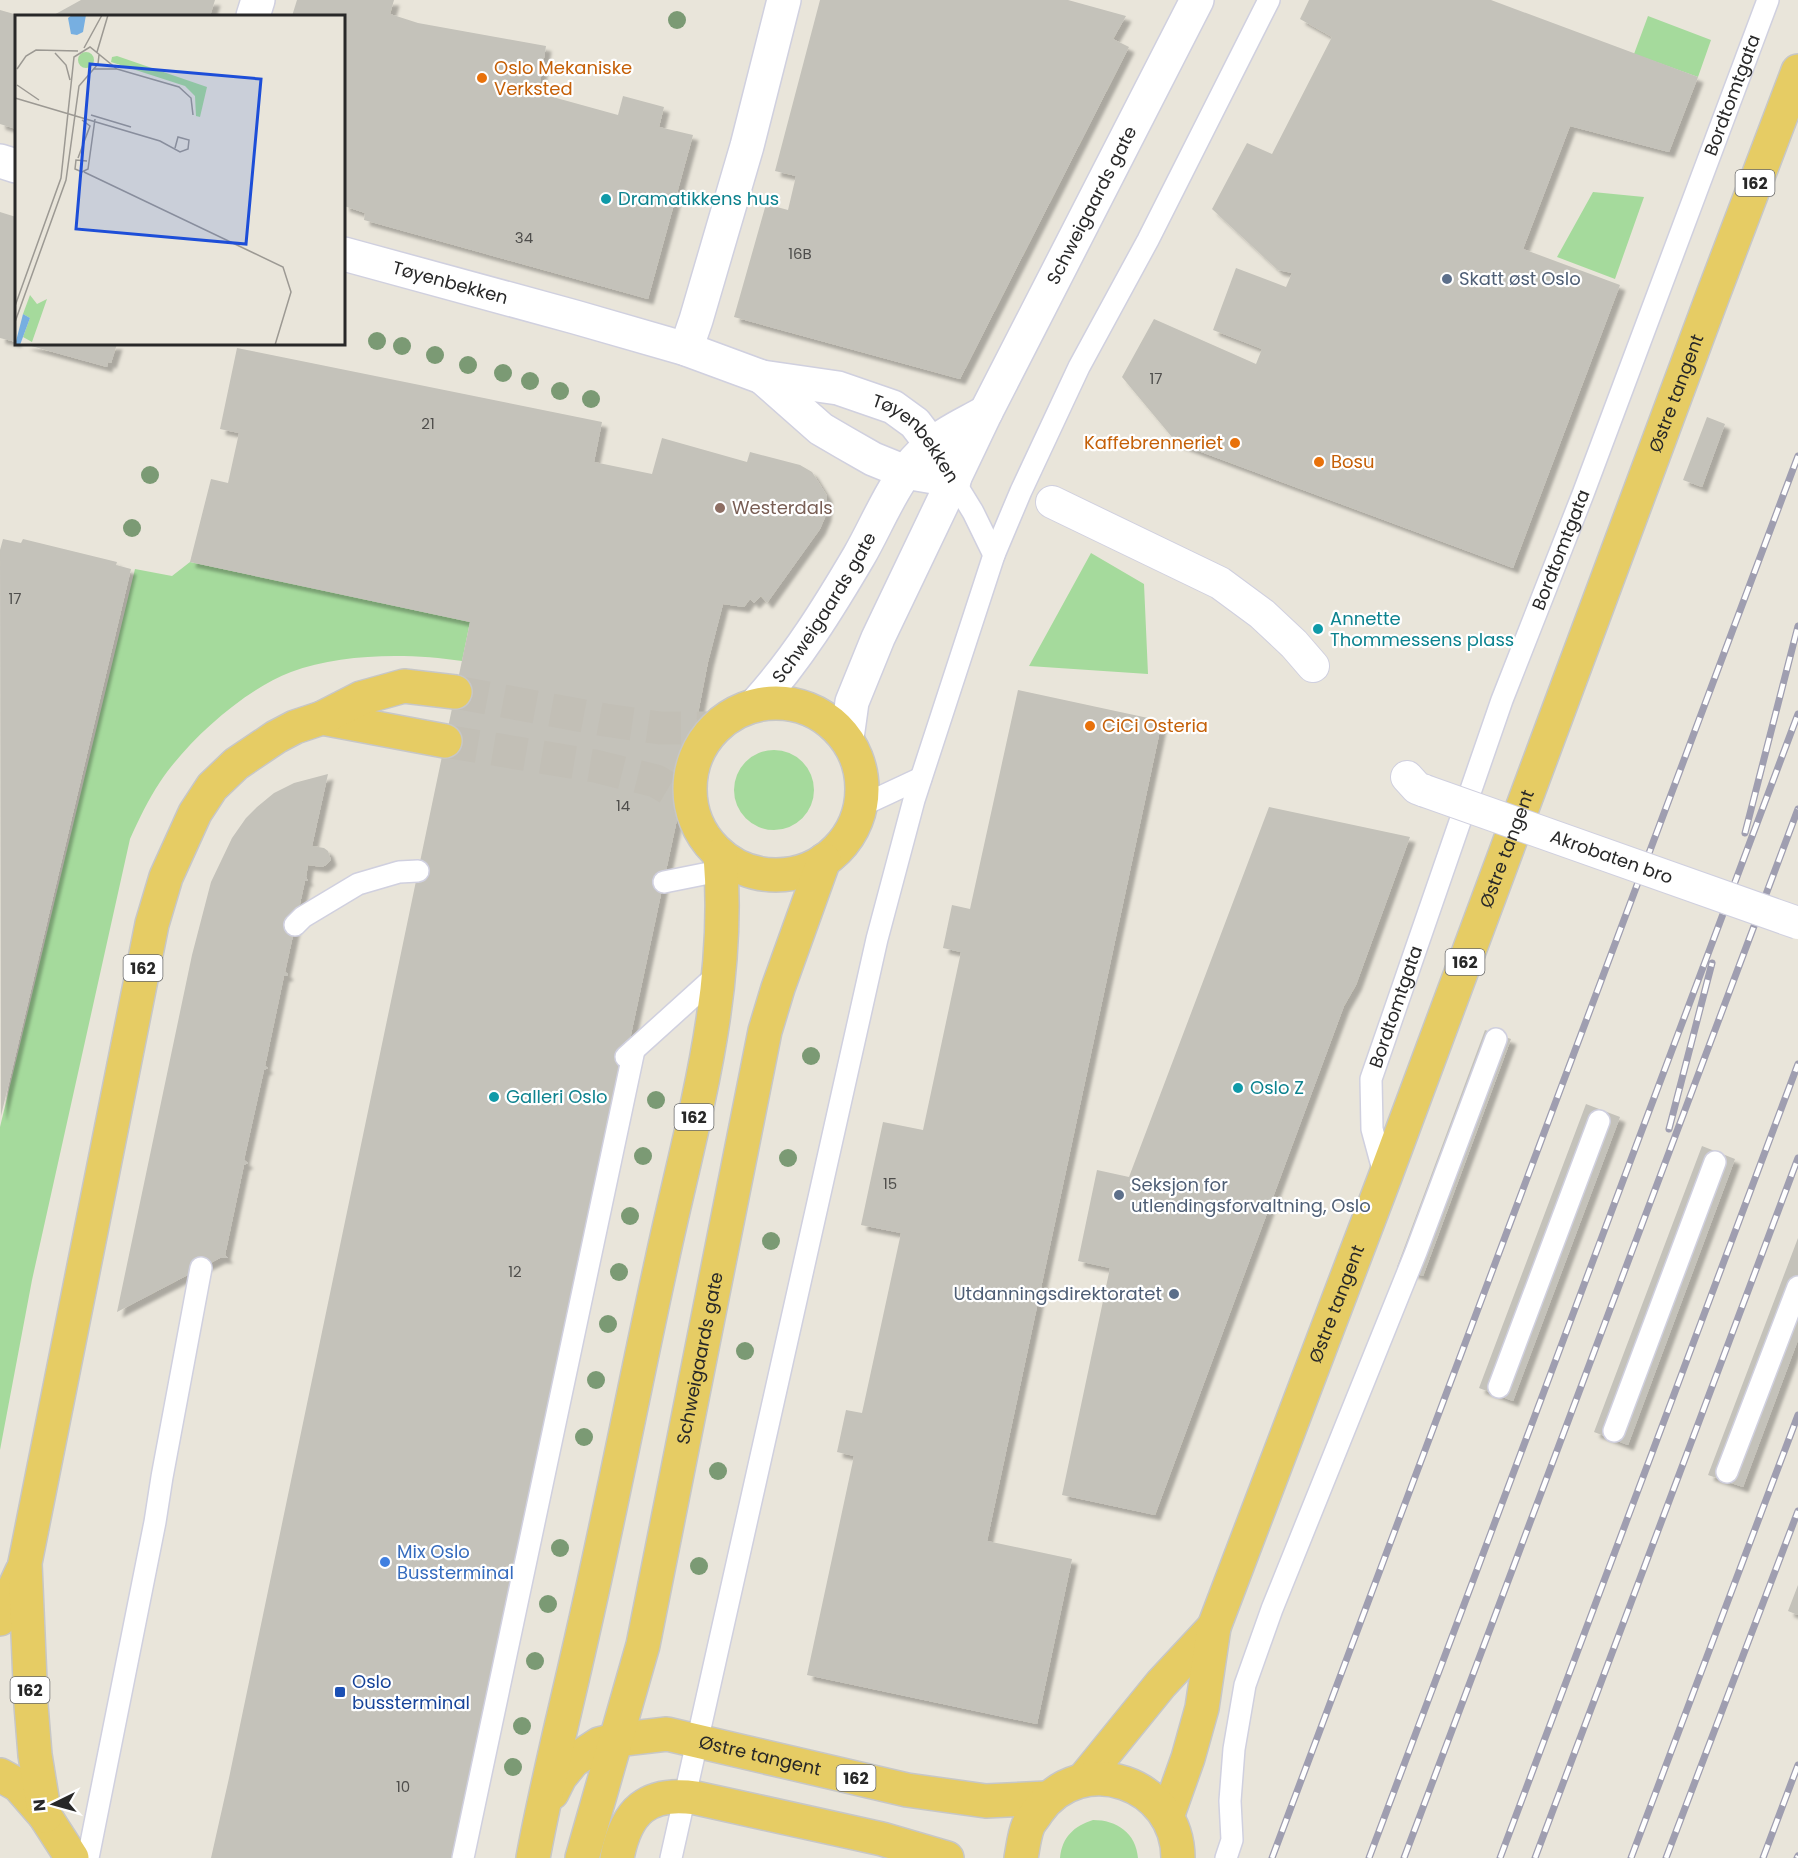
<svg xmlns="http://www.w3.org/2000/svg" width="1798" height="1858" font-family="Poppins,sans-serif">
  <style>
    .green { fill: #a5da9c }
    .building { fill: #c4c2ba; filter: url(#shadow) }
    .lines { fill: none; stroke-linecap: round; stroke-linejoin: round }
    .trunk-tunnel { stroke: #c2bfb6; stroke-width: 33; stroke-dasharray: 33 16; stroke-linecap: butt }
    .service-casing { stroke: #d0d0df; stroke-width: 24 }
    .pedestrian-casing { stroke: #d0d0df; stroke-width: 34 }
    .minor-casing { stroke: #d0d0df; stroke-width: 36 }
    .tertiary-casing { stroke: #d0d0df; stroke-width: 36 }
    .trunk-casing { stroke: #c7c7c7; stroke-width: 36 }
    .service { stroke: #fff; stroke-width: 21 }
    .pedestrian { stroke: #fff; stroke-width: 32 }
    .minor { stroke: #fff; stroke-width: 33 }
    .tertiary { stroke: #fff; stroke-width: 33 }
    .trunk { stroke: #e6cc64; stroke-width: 33 }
    .rail-casing { stroke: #9f9eb0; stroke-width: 7 }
    .rail { stroke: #fff; stroke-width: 4.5; stroke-dasharray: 14; stroke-linecap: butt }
    .pedestrian-bridge-casing { stroke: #d0d0df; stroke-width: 34; stroke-linecap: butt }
    .pedestrian-bridge { stroke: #fff; stroke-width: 32 }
    .tree { fill: #7b9a74 }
    .food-dot { fill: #e8710a; stroke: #fff; stroke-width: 2 }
    .culture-dot { fill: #0f9aa8; stroke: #fff; stroke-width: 2 }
    .service-dot { fill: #5c6f8a; stroke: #fff; stroke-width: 2 }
    .education-dot { fill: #8d6e63; stroke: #fff; stroke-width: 2 }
    .shop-dot { fill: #3f7fe0; stroke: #fff; stroke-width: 2 }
    .transit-dot { fill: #1a4fb4; stroke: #fff; stroke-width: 2 }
    .labels { text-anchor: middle; stroke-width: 4.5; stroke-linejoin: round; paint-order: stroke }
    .number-label { font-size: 15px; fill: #4f4e4c }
    .shield { fill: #fff; stroke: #686868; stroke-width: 1.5 }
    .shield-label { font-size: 16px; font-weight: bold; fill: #282828 }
    .food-label { font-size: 18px; fill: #c56008; stroke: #fff; text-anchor: start }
    .street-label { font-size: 18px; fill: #282828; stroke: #fff }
    .culture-label { font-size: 18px; fill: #0d838f; stroke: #fff; text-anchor: start }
    .service-label { font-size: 18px; fill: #4e5e75; stroke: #fff; text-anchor: start }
    .education-label { font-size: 18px; fill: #785e54; stroke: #fff; text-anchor: start }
    .shop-label { font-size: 18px; fill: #366cbe; stroke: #fff; text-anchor: start }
    .transit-label { font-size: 18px; fill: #164399; stroke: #fff; text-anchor: start }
    .inset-road { fill: none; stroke: #9c9993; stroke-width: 1.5 }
    .view { fill: #1d4ed8; fill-opacity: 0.15; stroke: #1d4ed8; stroke-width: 3 }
    .inset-edge { fill: none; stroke: #282828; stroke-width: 3 }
  </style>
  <defs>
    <filter id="shadow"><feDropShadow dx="5.5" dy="5.5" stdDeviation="1.5" flood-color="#0004"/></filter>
  </defs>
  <rect width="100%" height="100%" fill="#e9e5da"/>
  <!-- green -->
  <path class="green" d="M1648 16 1711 40 1698 77 1634 54Z
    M1593 192 1644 197 1615 279 1557 257Z
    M1091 553 1144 584 1148 674 1029 666Z
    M190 562 470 622 462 661C410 653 341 653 291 672 244 690 188 740 160 782 148 800 139 819 130 839L32 1280 0 1450V1127L135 569 172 576Z
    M734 790a40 40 0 1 1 80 0a40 40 0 1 1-80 0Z
    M1093 1820C1117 1820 1136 1833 1138 1858H1060C1062 1837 1074 1826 1093 1820Z"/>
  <!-- building -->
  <path class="building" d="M81 0H215L210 16H52Z
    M297 0H394L390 14 418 23 546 46 539 89 542 94 618 115 623 96 664 107 659 127 693 135 648 299 364 220 365 213 344 206V16H292Z
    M820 0H1068L1126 16 1113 39 1129 47 960 379 734 317 766 204 788 210 796 176 775 171Z
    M1309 0H1491L1698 77 1669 152 1570 126 1523 249 1620 285 1513 568 1177 443 1122 377 1154 319 1256 364 1262 349 1213 330 1236 268 1286 287 1292 273 1278 270 1212 209 1247 143 1272 154 1332 37 1300 19Z
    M0 10 21 16H16V129L0 124Z
    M0 212 16 217V342L0 338Z
    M24 344H117L111 363 108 362 107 367Z
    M237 348 602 422 594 462 652 474 662 438 747 462 750 452 800 465 812 472 827 496 826 515 820 529 767 603 761 596 754 603 750 599 744 607 723 604 708 662 682 796 455 1858H211L229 1778 470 622 190 562 211 479 228 483 239 433 220 429Z
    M1707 417 1725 424 1702 487 1683 480Z
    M3 539 21 543 23 539 117 562 116 565 131 569 1 1116 0 550Z
    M1018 690 1162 721 987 1541 1072 1559 1037 1724 807 1675 854 1456 837 1452 846 1410 862 1413 901 1233 861 1225 883 1122 923 1130 961 952 943 948 952 905 970 909Z
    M328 774 312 846 324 848 328 851 331 860 326 865 322 867 308 865 306 877 308 881H305L285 972 288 974 287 976H284L265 1066 268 1068 264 1070 244 1160 248 1163 244 1165 225 1255 228 1258H220L117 1312 192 955 211 882 232 838 246 818 257 807 274 793 294 783Z
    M1269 807 1410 837 1356 985 1344 1006 1155 1515 1062 1495 1110 1268 1078 1261 1097 1170 1129 1177Z
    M1485 1030 1511 1039 1423 1276 1397 1267Z
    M1586 1104 1620 1117 1513 1401 1479 1388Z
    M1702 1146 1735 1159 1628 1445 1594 1432Z
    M1798 1238V1340L1743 1487 1708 1475Z
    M1798 1585V1615L1788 1611Z"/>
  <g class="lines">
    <!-- trunk-tunnel -->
    <path class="trunk-tunnel" d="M455 692 605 720 660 728H714
      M445 741 595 766 656 781 690 801"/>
    <defs>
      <g id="service">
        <path d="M954 481 973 512 994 555"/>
        <path d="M861 806 921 778"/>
        <path d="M664 882 739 867"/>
        <path d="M295 925 303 917 358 884 399 872 418 871"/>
        <path d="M626 1057 719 973"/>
        <path id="s1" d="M1385 1177 1372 1129 1371 1079 1502 700 1583 494 1768 0"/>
        <path d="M1499 1387 1599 1121"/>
        <path d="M1614 1431 1715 1162"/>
        <path d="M1727 1472 1798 1287"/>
        <path d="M88 1858 155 1522 162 1477 201 1268"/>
        <path d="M463 1858 634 1050"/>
        <path d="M671 1858 877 939 914 800 994 555 1021 491 1079 367 1148 240 1269 0"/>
        <path d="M1226 1858 1232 1840 1230 1801 1234 1749 1245 1685 1272 1609 1416 1252 1496 1039"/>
      </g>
      <path id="pedestrian" d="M1052 502 1220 583 1262 614 1294 644 1313 666
        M1407 777 1417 788 1425 791"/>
      <g id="minor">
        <path d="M253 16 258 0"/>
        <path d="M0 161 16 166"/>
        <path id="s2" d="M344 254 575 317 686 349 762 377 838 388 893 407 915 423 931 444 954 481"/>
        <path d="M686 349 696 320 747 146 784 0"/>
        <path d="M762 377 821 429 845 443 873 459 905 472 934 477"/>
      </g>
      <g id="tertiary">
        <path id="s3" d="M757 703C797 659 829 607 859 556 881 518 896 473 931 445 946 432 969 422 986 412"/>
        <path id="s4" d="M847 738 852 702 878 638 986 412 1197 0"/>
      </g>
      <g id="trunk">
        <circle cx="776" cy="789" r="86"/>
        <path d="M322 718 445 741"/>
        <path d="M0 1619 22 1571"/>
        <path d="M0 1775 18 1785 45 1816 72 1858"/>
        <path d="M1083 1780 1161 1684 1214 1627"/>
        <path id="s5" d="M552 1793 560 1777 573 1761 599 1744 615 1740 667 1734 907 1790 986 1801 1047 1798"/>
        <path d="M45 1816 35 1755 31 1705 25 1563 152 924 166 877 195 813 212 787 236 764 276 737 295 727 322 718 361 698 404 686 455 692"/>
        <path id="s6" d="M1167 1817 1188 1758 1202 1708 1214 1627 1385 1177 1713 295 1798 71"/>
        <path d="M533 1858C547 1782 566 1708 583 1632 611 1509 635 1384 662 1260 691 1125 732 995 720 855"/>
        <path id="s7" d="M582 1858 643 1645 765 1031 778 988 824 860"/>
        <path d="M617 1858C626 1811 647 1791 696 1798L882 1839 947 1858"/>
        <path d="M1021 1858C1023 1848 1024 1836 1028 1826 1030 1821 1035 1816 1038 1811 1082 1749 1178 1783 1178 1858"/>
      </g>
    </defs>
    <!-- service casing -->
    <use href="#service" class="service-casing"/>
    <!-- pedestrian casing -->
    <use href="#pedestrian" class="pedestrian-casing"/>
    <!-- minor casing -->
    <use href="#minor" class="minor-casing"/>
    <!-- tertiary casing -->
    <use href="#tertiary" class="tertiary-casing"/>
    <!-- trunk casing -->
    <use href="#trunk" class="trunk-casing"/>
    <!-- service -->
    <use href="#service" class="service"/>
    <!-- pedestrian -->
    <use href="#pedestrian" class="pedestrian"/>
    <!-- minor -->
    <use href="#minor" class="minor"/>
    <!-- tertiary -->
    <use href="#tertiary" class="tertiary"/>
    <!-- trunk -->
    <use href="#trunk" class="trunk"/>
    <defs>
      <path id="rail" d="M1745 833 1798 626
        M1669 1129 1712 963
        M1272 1858 1798 456
        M1369 1858 1798 714
        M1404 1858 1798 809
        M1500 1858 1798 1064
        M1535 1858 1798 1158
        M1631 1858 1798 1415
        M1666 1858 1798 1511
        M1763 1858 1798 1765
        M1797 1858 1798 1856"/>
    </defs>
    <!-- rail casing -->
    <use href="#rail" class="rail-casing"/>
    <!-- rail -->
    <use href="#rail" class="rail"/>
    <defs>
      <g id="pedestrian-bridge">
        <path id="s8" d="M1425 791 1798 923"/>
      </g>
    </defs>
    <!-- pedestrian-bridge casing -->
    <use href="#pedestrian-bridge" class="pedestrian-bridge-casing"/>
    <!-- pedestrian-bridge -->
    <use href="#pedestrian-bridge" class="pedestrian-bridge"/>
  </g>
  <!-- trees -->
  <g class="tree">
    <circle cx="677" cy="20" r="9"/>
    <circle cx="377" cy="341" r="9"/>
    <circle cx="402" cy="346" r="9"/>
    <circle cx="435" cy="355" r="9"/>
    <circle cx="468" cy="365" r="9"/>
    <circle cx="503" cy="373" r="9"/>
    <circle cx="530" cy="381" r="9"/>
    <circle cx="560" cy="391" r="9"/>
    <circle cx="591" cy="399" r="9"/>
    <circle cx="150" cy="475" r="9"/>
    <circle cx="132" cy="528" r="9"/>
    <circle cx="811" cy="1056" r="9"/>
    <circle cx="656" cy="1100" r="9"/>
    <circle cx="643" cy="1156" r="9"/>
    <circle cx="788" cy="1158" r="9"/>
    <circle cx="630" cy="1216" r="9"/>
    <circle cx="771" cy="1241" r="9"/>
    <circle cx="619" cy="1272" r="9"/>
    <circle cx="608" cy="1324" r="9"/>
    <circle cx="745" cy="1351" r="9"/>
    <circle cx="596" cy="1380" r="9"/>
    <circle cx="584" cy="1437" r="9"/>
    <circle cx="718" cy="1471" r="9"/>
    <circle cx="560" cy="1548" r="9"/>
    <circle cx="699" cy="1566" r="9"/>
    <circle cx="548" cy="1604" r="9"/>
    <circle cx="535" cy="1661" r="9"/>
    <circle cx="522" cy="1726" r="9"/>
    <circle cx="513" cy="1767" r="9"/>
  </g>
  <!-- markers -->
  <g class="food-dot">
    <circle cx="482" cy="78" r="6"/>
    <circle cx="1235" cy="443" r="6"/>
    <circle cx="1319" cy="462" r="6"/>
    <circle cx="1090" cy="726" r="6"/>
  </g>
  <g class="culture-dot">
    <circle cx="606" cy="199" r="6"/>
    <circle cx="1318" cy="629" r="6"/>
    <circle cx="1238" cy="1088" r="6"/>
    <circle cx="494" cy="1097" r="6"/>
  </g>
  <g class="service-dot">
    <circle cx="1447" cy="279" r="6"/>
    <circle cx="1119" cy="1195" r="6"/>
    <circle cx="1174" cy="1294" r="6"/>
  </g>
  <circle class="education-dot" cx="720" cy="508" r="6"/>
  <circle class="shop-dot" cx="385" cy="1562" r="6"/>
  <rect class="transit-dot" x="334" y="1686" width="12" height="12" rx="3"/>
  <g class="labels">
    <!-- number labels -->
    <g class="number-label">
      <text x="524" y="243">34</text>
      <text x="800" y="259">16B</text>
      <text x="1156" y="384">17</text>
      <text x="428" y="429">21</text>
      <text x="15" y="604">17</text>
      <text x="623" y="811">14</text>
      <text x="890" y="1189">15</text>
      <text x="515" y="1277">12</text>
      <text x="403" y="1792">10</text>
    </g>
    <!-- shield labels -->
    <g class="shield">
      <rect x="1735.5" y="170" width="39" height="26" rx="4.5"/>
      <rect x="1445.5" y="949" width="39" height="26" rx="4.5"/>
      <rect x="123.5" y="955" width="39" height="26" rx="4.5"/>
      <rect x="674.5" y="1104" width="39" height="26" rx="4.5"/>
      <rect x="10.5" y="1677" width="39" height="26" rx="4.5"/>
      <rect x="836.5" y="1765" width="39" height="26" rx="4.5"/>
    </g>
    <g class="shield-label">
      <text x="1755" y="189">162</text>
      <text x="1465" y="968">162</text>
      <text x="143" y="974">162</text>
      <text x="694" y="1123">162</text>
      <text x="30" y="1696">162</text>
      <text x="856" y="1784">162</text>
    </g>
    <!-- food labels -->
    <g class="food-label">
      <text x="494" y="74">Oslo Mekaniske<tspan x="494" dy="21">Verksted</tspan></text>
      <text x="1223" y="449" text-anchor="end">Kaffebrenneriet</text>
      <text x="1331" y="468">Bosu</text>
      <text x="1102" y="732">CiCi Osteria</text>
    </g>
    <!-- street labels -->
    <g class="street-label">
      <text dy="6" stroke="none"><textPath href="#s1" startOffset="1148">Bordtomtgata</textPath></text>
      <text dy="6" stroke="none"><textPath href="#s4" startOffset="588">Schweigaards gate</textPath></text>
      <text dy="6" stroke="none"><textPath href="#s2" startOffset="110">Tøyenbekken</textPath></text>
      <text dy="6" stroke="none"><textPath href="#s6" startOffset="1514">Østre tangent</textPath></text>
      <text dy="6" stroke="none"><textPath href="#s2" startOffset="609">Tøyenbekken</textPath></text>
      <text dy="6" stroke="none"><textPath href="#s1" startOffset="662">Bordtomtgata</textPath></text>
      <text dy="6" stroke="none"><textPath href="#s3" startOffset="117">Schweigaards gate</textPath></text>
      <text dy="6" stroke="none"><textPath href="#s6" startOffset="1028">Østre tangent</textPath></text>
      <text dy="6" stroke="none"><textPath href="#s8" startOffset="198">Akrobaten bro</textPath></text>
      <text dy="6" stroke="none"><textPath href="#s1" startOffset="176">Bordtomtgata</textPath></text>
      <text dy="6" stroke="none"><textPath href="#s6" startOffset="542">Østre tangent</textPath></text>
      <text dy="6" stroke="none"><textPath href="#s7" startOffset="514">Schweigaards gate</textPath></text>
      <text dy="6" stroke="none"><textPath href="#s5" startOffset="234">Østre tangent</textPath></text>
    </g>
    <!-- culture labels -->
    <g class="culture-label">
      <text x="618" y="205">Dramatikkens hus</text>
      <text x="1330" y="625">Annette<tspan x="1330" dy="21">Thommessens plass</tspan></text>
      <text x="1250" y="1094">Oslo Z</text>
      <text x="506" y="1103">Galleri Oslo</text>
    </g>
    <!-- service labels -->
    <g class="service-label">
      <text x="1459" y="285">Skatt øst Oslo</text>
      <text x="1131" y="1191">Seksjon for<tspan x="1131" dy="21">utlendingsforvaltning, Oslo</tspan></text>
      <text x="1162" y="1300" text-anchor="end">Utdanningsdirektoratet</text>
    </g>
    <!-- education labels -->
    <g class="education-label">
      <text x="732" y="514">Westerdals</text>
    </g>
    <!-- shop labels -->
    <g class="shop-label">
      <text x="397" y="1558">Mix Oslo<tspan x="397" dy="21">Bussterminal</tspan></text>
    </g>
    <!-- transit labels -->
    <g class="transit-label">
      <text x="352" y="1688">Oslo<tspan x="352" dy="21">bussterminal</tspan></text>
    </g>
  </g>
  <!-- overview -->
  <g transform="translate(15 15)">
    <rect width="330" height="330" fill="#e9e5da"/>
    <path d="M63 45a8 8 0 1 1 16 0a8 8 0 1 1-16 0ZM102 41 192 72 185 102 181 101 180 81 170 71 96 47 97 42ZM15 280 22 289 32 284 17 327 8 322 15 303 8 299Z" fill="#a5da9c"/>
    <path d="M57 0H71L68 17 62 20 56 19 53 3ZM8 299 15 303 5 330H0Z" fill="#77afe1"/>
    <path class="inset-road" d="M69 33 87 0M82 37 93 0M40 38 51 50 55 65M2 54 11 41 21 35 63 36M78 54H102L164 72 176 83 178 100M2 70 24 85M0 83 145 126 165 137 173 134 174 125 163 122 160 133M76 100 116 112M63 143 75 111 67 105M72 146 61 145 60 154 67 157 73 154 80 104M69 157 268 252 276 277 260 330M0 291 46 163 59 42 75 32 102 54M0 307 51 165 64 71 83 49 84 40"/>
    <path class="view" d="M75 49 246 64 231 229 61 214Z"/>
    <rect width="330" height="330" class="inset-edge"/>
  </g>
  <!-- north arrow -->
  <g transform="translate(54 1804) rotate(265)" stroke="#ffffff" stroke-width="4.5" paint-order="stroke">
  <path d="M0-4.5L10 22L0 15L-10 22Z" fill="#282828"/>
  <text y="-9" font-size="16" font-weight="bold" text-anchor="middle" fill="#282828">N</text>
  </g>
</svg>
